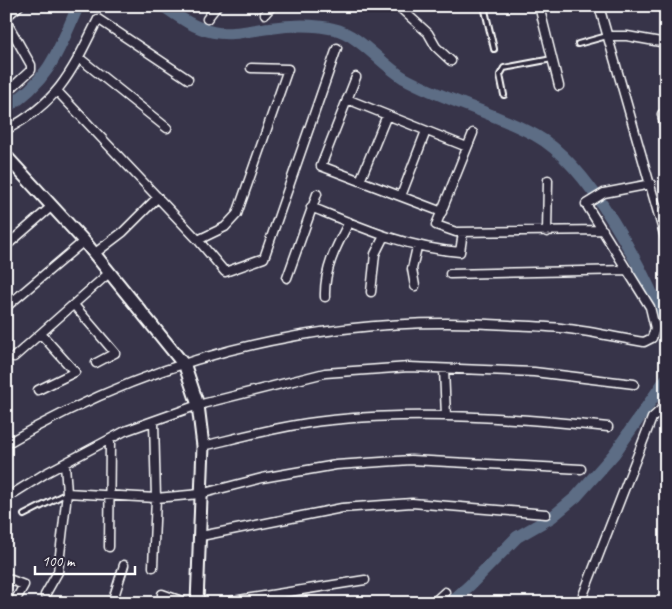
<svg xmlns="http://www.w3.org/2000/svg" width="672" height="609" font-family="Caveat,sans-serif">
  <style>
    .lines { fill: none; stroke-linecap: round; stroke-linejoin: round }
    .river { stroke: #5d6d85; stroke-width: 12 }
    .lane-casing { stroke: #fff; stroke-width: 8 }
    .street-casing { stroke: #fff; stroke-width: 11 }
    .secondary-casing { stroke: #fff; stroke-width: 15 }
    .lane { stroke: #2f2a3d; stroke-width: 4 }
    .street { stroke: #2f2a3d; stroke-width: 8 }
    .secondary { stroke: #2f2a3d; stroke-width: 11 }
  </style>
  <rect width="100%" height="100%" fill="#373449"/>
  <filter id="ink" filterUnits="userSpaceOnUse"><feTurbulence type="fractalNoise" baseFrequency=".02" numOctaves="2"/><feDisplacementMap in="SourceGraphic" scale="10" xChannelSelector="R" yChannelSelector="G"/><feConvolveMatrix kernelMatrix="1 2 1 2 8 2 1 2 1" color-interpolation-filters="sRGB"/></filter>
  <g filter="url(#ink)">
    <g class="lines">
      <!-- river -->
      <path class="river" d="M163 6C179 17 194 28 213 32 232 36 251 30 270 28 290 25 313 24 334 29 358 34 381 64 404 78 446 101 493 112 535 135 590 165 643 269 666 326
        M6 108C49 81 59 50 78 6
        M450 603 470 585 517 537 552 517 576 497 614 454 666 379"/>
      <defs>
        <path id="lane" d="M484 6 494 49
          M578 44 607 36
          M504 95 500 75 504 68 552 59
          M24 515 67 493"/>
        <path id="street" d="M398 6 428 33 436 47 451 61
          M539 6 559 86
          M599 6 666 241
          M265 14 272 6
          M6 17 19 6
          M207 19 217 6
          M6 21 31 65V70L6 93
          M608 36H627L666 43
          M78 57 167 128
          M356 77 321 166 442 212
          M58 92 198 240 225 272 264 258 337 48
          M347 99 467 147
          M666 115 662 114 666 135
          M6 130C60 101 72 71 98 19L188 79
          M473 133 436 225 456 232 603 230
          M360 181 387 115
          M401 196 426 131
          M311 207C360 227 407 248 460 252L463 232
          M547 232 548 180
          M198 240 225 227 237 214 288 69 251 68
          M6 246 52 206
          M94 254 123 232 158 197
          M450 274 628 270
          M287 278 317 194
          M415 286 412 269 417 247
          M371 292 375 254 384 236
          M325 297C324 269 336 247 349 222
          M74 305 115 353 96 363
          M6 307 84 241
          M14 357 109 273
          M444 369 446 416
          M38 390 75 372 41 334
          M6 444C161 353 330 313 509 325 529 326 550 326 569 329 594 332 619 338 644 342L652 338 655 328 650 307 586 204 604 193 651 184
          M203 446C245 436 289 424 332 420 424 411 517 418 608 427
          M67 493 156 498 200 494 262 478 336 465 411 460 581 469
          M6 498 46 473 125 431 198 405 325 373 409 367 534 372 634 384
          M201 536 342 508 412 503 546 514
          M109 547 110 440
          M153 567 156 498 154 422
          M6 578 24 585 14 603
          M162 594 187 603
          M45 595 58 572 67 493 65 464
          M112 603 124 565
          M220 603 365 580
          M433 603 445 592
          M580 603 652 418 666 405"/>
        <path id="secondary" d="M6 156 84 241 185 366 198 405 203 446 197 603"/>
      </defs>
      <!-- lane casing -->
      <use href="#lane" class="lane-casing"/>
      <!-- street casing -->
      <use href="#street" class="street-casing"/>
      <!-- secondary casing -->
      <use href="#secondary" class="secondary-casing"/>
      <!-- lane -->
      <use href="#lane" class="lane"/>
      <!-- street -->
      <use href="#street" class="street"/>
      <!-- secondary -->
      <use href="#secondary" class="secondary"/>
    </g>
  </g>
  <!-- margin -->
  <rect width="672" height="609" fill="none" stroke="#2f2a3d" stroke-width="25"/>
  <rect x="12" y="12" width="647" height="584" fill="none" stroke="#fff" stroke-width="2" filter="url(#ink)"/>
  <!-- scale -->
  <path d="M35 566v8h100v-8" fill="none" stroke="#ffffff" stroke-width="2.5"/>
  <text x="42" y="566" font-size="15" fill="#ffffff" stroke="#2f2a3d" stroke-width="4" paint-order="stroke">100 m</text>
</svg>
